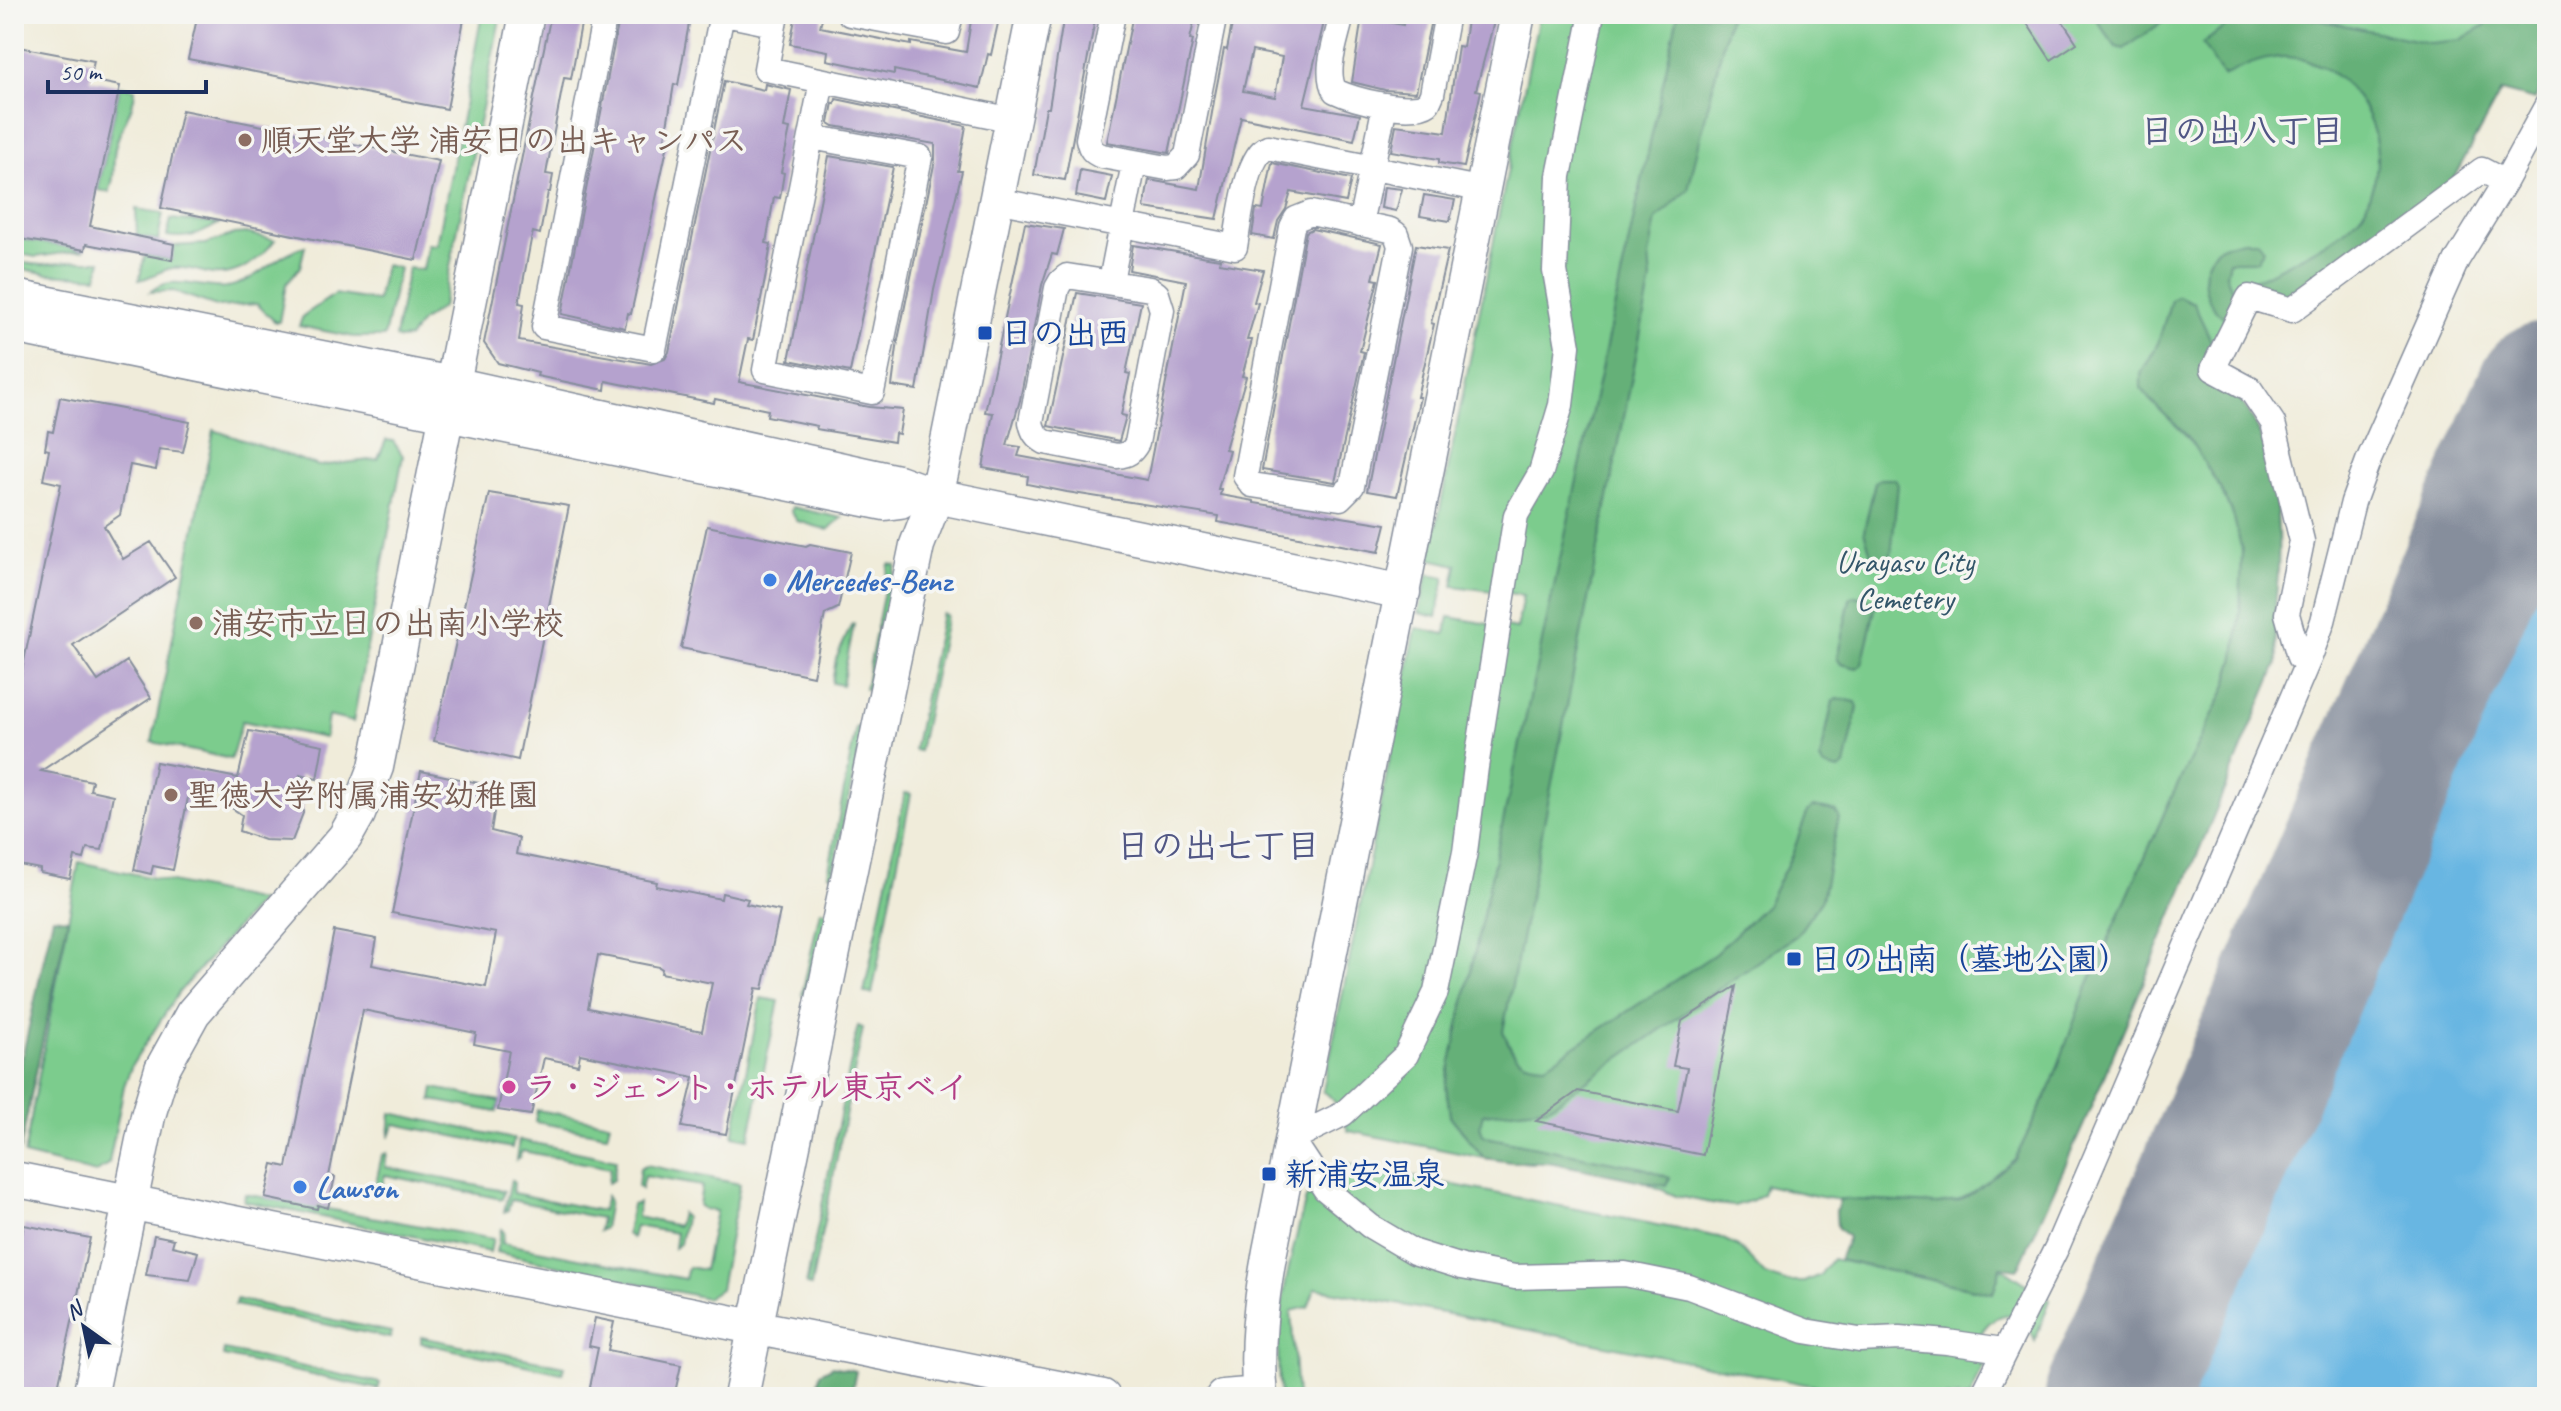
<svg xmlns="http://www.w3.org/2000/svg" width="2561" height="1411" font-family="Caveat,'Klee One',sans-serif">
  <style>
    .green { fill: #7ccc8d; stroke: #4c7e76; stroke-width: 2 }
    .forest { fill: #65b078; stroke: #40706b; stroke-width: 2 }
    .water { fill: #68b6e2; stroke: #4272a0; stroke-width: 2 }
    .lines { fill: none; stroke-linecap: round; stroke-linejoin: round }
    .runway { stroke: #868e9c; stroke-width: 142 }
    .building { fill: #b5a2ce; fill-rule: evenodd }
    .street-casing { stroke: #868e9c; stroke-width: 27 }
    .secondary-casing { stroke: #868e9c; stroke-width: 37 }
    .street { stroke: #fff; stroke-width: 24 }
    .secondary { stroke: #fff; stroke-width: 34 }
    .education-dot { fill: #8d6e63; stroke: #f6f6f2; stroke-width: 3 }
    .transit-dot { fill: #1a4fb4; stroke: #f6f6f2; stroke-width: 3 }
    .shop-dot { fill: #3f7fe0; stroke: #f6f6f2; stroke-width: 3 }
    .hotel-dot { fill: #d1479c; stroke: #f6f6f2; stroke-width: 3 }
    .labels { text-anchor: middle; stroke-width: 7; stroke-linejoin: round; paint-order: stroke }
    .education-label { font-size: 32px; font-weight: bold; fill: #785e54; stroke: #f6f6f2; text-anchor: start }
    .transit-label { font-size: 32px; font-weight: bold; fill: #164399; stroke: #f6f6f2; text-anchor: start }
    .park-label { font-size: 32px; fill: #33566a; stroke: #f6f6f2 }
    .shop-label { font-size: 32px; font-weight: bold; fill: #366cbe; stroke: #f6f6f2; text-anchor: start }
    .hotel-label { font-size: 32px; font-weight: bold; fill: #b23c85; stroke: #f6f6f2; text-anchor: start }
    .neighbourhood-label { font-size: 34px; font-weight: bold; fill: #515785; stroke: #f6f6f2 }
  </style>
  <rect width="100%" height="100%" fill="#f6f6f2"/>
  <filter id="ink" filterUnits="userSpaceOnUse"><feTurbulence type="fractalNoise" baseFrequency=".0125" numOctaves="2"/><feDisplacementMap in="SourceGraphic" scale="16" xChannelSelector="R" yChannelSelector="G"/><feConvolveMatrix kernelMatrix="1 2 1 2 8 2 1 2 1" color-interpolation-filters="sRGB"/></filter>
  <filter id="wash" filterUnits="userSpaceOnUse"><feTurbulence type="fractalNoise" baseFrequency=".006" numOctaves="4" result="noise"/><feDisplacementMap in="SourceGraphic" scale="32" xChannelSelector="R" yChannelSelector="G"/><feGaussianBlur stdDeviation="1.8" result="paint"/><feColorMatrix in="noise" values="0 0 0 0 0 0 0 0 0 0 0 0 0 0 0 0 0 1.4 0 .05"/><feComposite in="paint" operator="in"/></filter>
  <g filter="url(#wash)">
    <rect width="100%" height="100%" fill="#f0ecda"/>
    <!-- green -->
    <path class="green" d="M482 14H501L442 307 421 322 409 338 398 339 395 337 408 268 423 270 428 244 437 245Z
      M1539 14H2512L2434 177 2282 291 2244 281 2198 380 2241 439 2256 661 2028 1158 1956 1217 1821 1197 1766 1185 1763 1194 1753 1200 1734 1206 1716 1204 1676 1196 1640 1180 1549 1162 1531 1163 1484 1158 1348 1131C1343 1116 1337 1100 1323 1091L1416 628 1445 634 1449 617 1517 629 1523 595 1453 586 1457 565 1430 559Z
      M120 86 135 89C135 110 119 127 115 149 112 165 116 177 109 192L98 190Z
      M136 209 163 213 158 240 137 236Z
      M171 219 218 224C200 235 187 239 167 236Z
      M246 233 275 240C260 260 238 277 212 274 201 272 191 268 181 268 165 266 154 277 139 280L145 255 171 260 174 246 206 244 235 234Z
      M14 238 85 250 36 257 14 253Z
      M305 246 300 267 286 284 279 322H275L257 304 219 307 173 291 150 292C172 272 202 291 228 287 258 281 276 254 305 246Z
      M77 261H101L97 277 47 274 14 267V262L43 265Z
      M385 265 399 268 384 337H354L299 326 303 316 335 294 377 301Z
      M214 430 319 466 378 459 386 440 393 441 403 456 353 722 328 716 325 738 242 721 231 759 152 742Z
      M792 507 842 518 828 530 797 521 791 511Z
      M889 564 896 565 870 690 865 689Z
      M1428 574 1445 577 1437 617 1419 613Z
      M942 614 947 615 919 751 914 750Z
      M852 624H854L842 685 832 683 836 659Z
      M856 727 863 728 833 874H828Z
      M905 793 911 794 872 994 864 993Z
      M79 862 260 901 179 992 132 1065 124 1086 109 1163 96 1173 24 1155Z
      M820 910 827 911 809 997 802 995Z
      M761 998 779 1001 749 1139 733 1136Z
      M858 1026 863 1028 811 1286 806 1285Z
      M434 1088 500 1101 497 1112 432 1100Z
      M537 1110 610 1123 607 1135 535 1122Z
      M391 1113 514 1139 512 1148 395 1124 389 1137Z
      M519 1140 616 1160 613 1180 608 1183 610 1168 522 1151 519 1158 516 1160Z
      M387 1153 385 1167 504 1191 502 1199 385 1175 381 1188H379L376 1183 382 1155Z
      M1347 1164 1719 1237 1738 1246 1765 1275 1785 1282H1804L1820 1275 1832 1259 1993 1293 2001 1267 2050 1300 2035 1341C2021 1303 1987 1310 1976 1345L1984 1364 1970 1397H1871L1315 1288 1308 1307 1291 1311 1297 1397H1280C1273 1321 1287 1271 1306 1198 1325 1191 1335 1180 1347 1164Z
      M646 1165 740 1184 720 1289 706 1298 496 1252 501 1229 504 1232 502 1243 685 1279 688 1267 704 1270 716 1211 703 1209 699 1205 702 1186 644 1176 641 1189 638 1186 640 1168Z
      M511 1180 514 1182 513 1193 602 1211 606 1196 609 1201 604 1228 599 1231 601 1218 511 1200 508 1210 504 1212Z
      M245 1194 493 1239 490 1252 244 1201Z
      M638 1203 637 1217 678 1226 681 1213 685 1218 680 1244 674 1248 676 1233 635 1226 632 1238 627 1234 632 1205Z
      M236 1299 391 1332 390 1338 235 1305Z
      M421 1337 564 1366 562 1373 421 1343Z
      M224 1350 380 1383 378 1389 223 1356Z"/>
    <!-- forest -->
    <path class="forest" d="M1678 14H1730L1688 190 1656 219 1649 256 1651 280 1503 1031C1514 1056 1516 1064 1546 1065L1715 954 1767 904 1792 855 1807 813 1813 807 1835 811 1839 816 1822 899 1797 935 1549 1107 1483 1114 1480 1125 1483 1135 1491 1138 1644 1168 1670 1178 1667 1186 1549 1162H1511L1484 1158 1450 1116 1446 1085Z
      M2092 14H2159L2164 21 2124 49 2116 47Z
      M2242 14H2290L2430 43 2460 40 2485 25 2492 14H2547V72L2535 100 2501 91 2450 185 2284 296 2249 283C2281 266 2343 241 2363 211 2368 205 2369 195 2372 188 2392 130 2350 62 2287 57 2264 56 2243 67 2223 76L2202 44Z
      M2244 241H2258L2264 249 2257 261H2229L2226 275 2236 299 2226 319C2205 305 2196 273 2214 252 2221 244 2235 243 2244 241Z
      M2178 296 2194 303C2197 312 2211 339 2212 344 2213 353 2205 366 2201 374 2218 383 2234 391 2245 407 2276 450 2280 521 2278 573 2277 591 2274 610 2275 628 2276 641 2277 652 2277 665L2084 1124 2018 1269 2001 1267 1993 1293 1839 1260 1848 1237 1837 1227 1836 1211 1840 1199 1937 1204 1957 1201 1975 1192 2015 1159 2050 1088 2083 997 2170 800 2225 690 2235 657 2240 611 2242 551 2234 518 2220 488 2188 437 2150 400 2141 388V374L2158 343 2171 300Z
      M1880 479H1895L1898 484 1891 556 1885 561 1872 558 1864 531 1875 482Z
      M1855 596 1874 600 1876 605 1862 664 1857 668 1841 664 1837 658 1850 599Z
      M1838 698 1856 702 1858 707 1845 766 1839 770 1823 766 1820 760 1833 701Z
      M53 917 68 919 20 1149 14 1148V1095Z
      M833 1366 856 1371 851 1396 835 1393 834 1397H816L820 1373Z"/>
    <!-- water -->
    <path class="water" d="M2547 457V1397H2142L2529 499Z"/>
    <g class="lines">
      <!-- runway -->
      <path class="runway" d="M2116 1397 2547 393"/>
    </g>
    <g id="blocks">
      <!-- building -->
      <path class="building" d="M198 14H465L447 109 188 59Z
        M551 14H567L566 21 581 24 571 79 564 78 553 137 546 174 553 175 550 192H548L540 234 533 232 531 240 519 303 524 304 519 341 651 364 665 359 669 352 724 81 764 90 765 84 791 90 784 128 790 129 781 172 784 173 780 198 774 197 766 243 771 244 767 269 753 340 748 339 739 382 869 407 903 410 899 434 895 433 894 442 816 429 817 426 767 416 768 410 715 399 714 403 606 381 605 390 537 376 538 373 498 363 484 343Z
        M620 14H672L690 18 678 85 674 84 665 138 669 139 631 314 628 313 625 328 562 314Z
        M796 14H823L820 27 911 45V42L966 52 972 14H1000L991 55 988 54 980 88 894 70V74L827 60 828 51 790 44Z
        M1064 14H1096L1065 180 1034 175 1046 108H1049Z
        M1133 14H1196L1190 39 1193 40 1169 153 1107 142Z
        M1234 14H1326L1304 105 1360 115 1354 140 1241 117 1217 219 1144 208 1149 180 1199 189 1215 95 1224 49 1227 50ZM1252 51 1282 57 1275 97 1243 91Z
        M1468 14H1496L1476 90 1481 91 1464 167 1439 163V159L1391 151 1396 125 1446 132 1458 46 1463 47Z
        M2021 14H2058L2077 43 2051 60Z
        M1404 16 1431 20 1416 92 1385 90 1352 82 1362 17 1403 25Z
        M14 46 94 61 90 80 120 86 90 226 174 244 172 260 86 244 85 250 14 238Z
        M836 99 966 126 958 171H962L934 290 917 390 892 386 898 340 935 160V144L834 126 829 123 833 103 835 104Z
        M182 110 439 161 416 260 161 208Z
        M829 156 893 167 850 372 789 360Z
        M1272 163 1351 179 1346 202 1291 192 1286 209 1278 221 1274 239 1252 235 1256 209 1263 210Z
        M1080 170 1112 176 1106 202 1076 196Z
        M1384 187 1402 189 1396 211 1381 208Z
        M1424 195 1455 200 1450 221 1420 216Z
        M1025 223 1064 229 1057 255 1052 254 1042 285 1020 400 1007 445 1021 447 1018 456 1147 480 1186 281 1129 270 1133 245 1220 259 1219 263 1263 270 1254 302 1258 303 1247 340H1252L1242 376 1246 377 1225 449 1229 450 1218 489H1221L1220 495 1254 501V503L1386 524 1379 552 1218 522 1219 516 1067 492 1027 484 1028 476 983 468 993 413 985 412Z
        M1312 229 1382 244 1373 279 1378 280 1360 351 1364 352 1335 482 1262 470 1306 232Z
        M1416 245 1448 250 1431 323 1434 324 1417 397H1420L1397 496 1367 491Z
        M1077 293 1141 303 1126 373 1130 374 1121 415 1126 416 1119 441 1048 426Z
        M60 397 190 422 183 452 159 449 156 470 130 465 120 515 104 526 123 559 151 542 175 577 73 645 98 681 127 661 151 698 41 771 92 781 90 790 113 795 102 850 87 848 84 859 75 857 70 879 40 873V869L14 864V709L61 484 43 480 49 450 45 449 48 431 53 432Z
        M489 493 569 506 518 760 434 741Z
        M707 526 806 546 810 544 851 552 838 608 825 614 813 676 681 648Z
        M249 731 323 745 317 779 300 775 303 813 292 841 264 840 239 831 242 815 229 806 225 795 190 788 173 870 153 866 151 874 134 870 156 762 238 778Z
        M421 771 498 787 491 831 519 838 516 854 657 882 656 886 721 899 722 893 748 899 746 904 780 911 763 989 756 988 726 1134 682 1127 694 1077 580 1054 578 1065 544 1058 531 1115 498 1110 509 1051 474 1044 476 1033 363 1010 329 1176 335 1177 328 1208 318 1205 317 1209 265 1198 273 1164 287 1167 334 931 377 939 372 965 486 987 496 933 392 913ZM598 955 659 967 662 969 661 973 712 983 702 1031 588 1008Z
        M1736 986 1703 1155 1536 1121 1578 1091 1678 1111 1687 1068 1673 1066 1682 1021Z
        M24 1225 90 1238 56 1397H14V1275Z
        M154 1235 174 1239 172 1246 198 1252 190 1280 146 1275Z
        M595 1318 614 1322 608 1350 681 1365 674 1397H588L598 1348 589 1346Z"/>
    </g>
  </g>
  <g filter="url(#ink)">
    <use href="#blocks" fill-opacity="0" stroke="#868e9c" stroke-width="2"/>
    <g class="lines">
      <defs>
        <path id="street" d="M605 14 544 327 654 349 722 14
          M725 14 773 24
          M776 14 766 69 1013 120
          M850 14 947 32 951 14
          M1113 14 1088 139C1090 149 1093 153 1102 156L1167 168 1176 167 1187 155 1215 14
          M1342 14C1338 36 1323 71 1335 91 1354 100 1412 115 1428 103L1432 94 1447 14
          M1592 14 1559 176 1555 271 1568 346 1561 405 1541 472 1516 515 1476 767 1465 852 1436 992 1406 1055 1343 1114 1292 1139 1325 1189 1370 1226 1414 1252 1462 1267 1515 1277 1625 1274 1689 1287 1805 1331 1859 1340 1900 1338 1947 1342 2003 1350
          M811 137 920 157 872 392 765 370 822 81
          M996 200 1235 247C1239 224 1246 155 1268 147L1484 190
          M1311 213 1390 230 1396 234 1400 246 1352 486 1340 498 1252 485 1245 476 1292 227 1296 219Z
          M1360 224 1385 105
          M1067 276 1150 289 1157 294 1162 310 1137 443C1132 452 1128 455 1117 456L1045 442C1036 437 1033 432 1031 422L1057 288 1061 281Z
          M1111 281 1134 163
          M2299 657 2287 614 2302 541 2273 423 2250 389 2213 369 2249 297 2292 310 2482 170 2505 182
          M1982 1397 2057 1247 2311 654 2323 621 2353 502 2368 461 2457 260 2505 182 2547 105"/>
        <path id="secondary" d="M14 297 452 384 898 482 936 496 1403 592
          M14 326 885 503 900 501
          M14 1179 1103 1397
          M90 1397 148 1116 162 1069 193 1013 345 837 358 814 376 767 527 14
          M741 1397 917 545 936 496 947 446 1034 14
          M1223 1397 1259 1394
          M1260 1397C1255 1347 1261 1300 1270 1251L1518 14"/>
      </defs>
      <!-- street casing -->
      <use href="#street" class="street-casing"/>
      <!-- secondary casing -->
      <use href="#secondary" class="secondary-casing"/>
      <!-- street -->
      <use href="#street" class="street"/>
      <!-- secondary -->
      <use href="#secondary" class="secondary"/>
    </g>
  </g>
  <!-- markers -->
  <g class="education-dot">
    <circle cx="245" cy="140" r="8"/>
    <circle cx="196" cy="623" r="8"/>
    <circle cx="171" cy="795" r="8"/>
  </g>
  <g class="transit-dot">
    <rect x="977" y="325" width="16" height="16" rx="4"/>
    <rect x="1786" y="951" width="16" height="16" rx="4"/>
    <rect x="1261" y="1166" width="16" height="16" rx="4"/>
  </g>
  <g class="shop-dot">
    <circle cx="770" cy="580" r="8"/>
    <circle cx="300" cy="1187" r="8"/>
  </g>
  <circle class="hotel-dot" cx="509" cy="1087" r="8"/>
  <g class="labels">
    <!-- education labels -->
    <g class="education-label">
      <text x="261" y="151">順天堂大学 浦安日の出キャンパス</text>
      <text x="212" y="634">浦安市立日の出南小学校</text>
      <text x="187" y="806">聖徳大学附属浦安幼稚園</text>
    </g>
    <!-- transit labels -->
    <g class="transit-label">
      <text x="1001" y="344">日の出西</text>
      <text x="1810" y="970">日の出南（墓地公園）</text>
      <text x="1285" y="1185">新浦安温泉</text>
    </g>
    <!-- park labels -->
    <g class="park-label">
      <text x="1905" y="572">Urayasu City<tspan x="1905" dy="37">Cemetery</tspan></text>
    </g>
    <!-- shop labels -->
    <g class="shop-label">
      <text x="786" y="591">Mercedes-Benz</text>
      <text x="316" y="1198">Lawson</text>
    </g>
    <!-- hotel labels -->
    <g class="hotel-label">
      <text x="525" y="1098">ラ・ジェント・ホテル東京ベイ</text>
    </g>
    <!-- neighbourhood labels -->
    <g class="neighbourhood-label">
      <text x="2242" y="142">日の出八丁目</text>
      <text x="1218" y="857">日の出七丁目</text>
    </g>
  </g>
  <!-- margin -->
  <rect width="2561" height="1411" fill="none" stroke="#f6f6f2" stroke-width="48"/>
  <!-- north arrow -->
  <g transform="translate(84 1327) rotate(327)" stroke="#f6f6f2" stroke-width="6" paint-order="stroke">
  <path d="M0-6L14 30L0 20L-14 30Z" fill="#1b2f5e"/>
  <text y="-12" font-size="22" font-weight="bold" text-anchor="middle" fill="#1b2f5e">N</text>
  </g>
  <!-- scale -->
  <path d="M48 80v12h158v-12" fill="none" stroke="#1b2f5e" stroke-width="4"/>
  <text x="60" y="80" font-size="24" fill="#1b2f5e" stroke="#f6f6f2" stroke-width="6" paint-order="stroke">50 m</text>
</svg>
